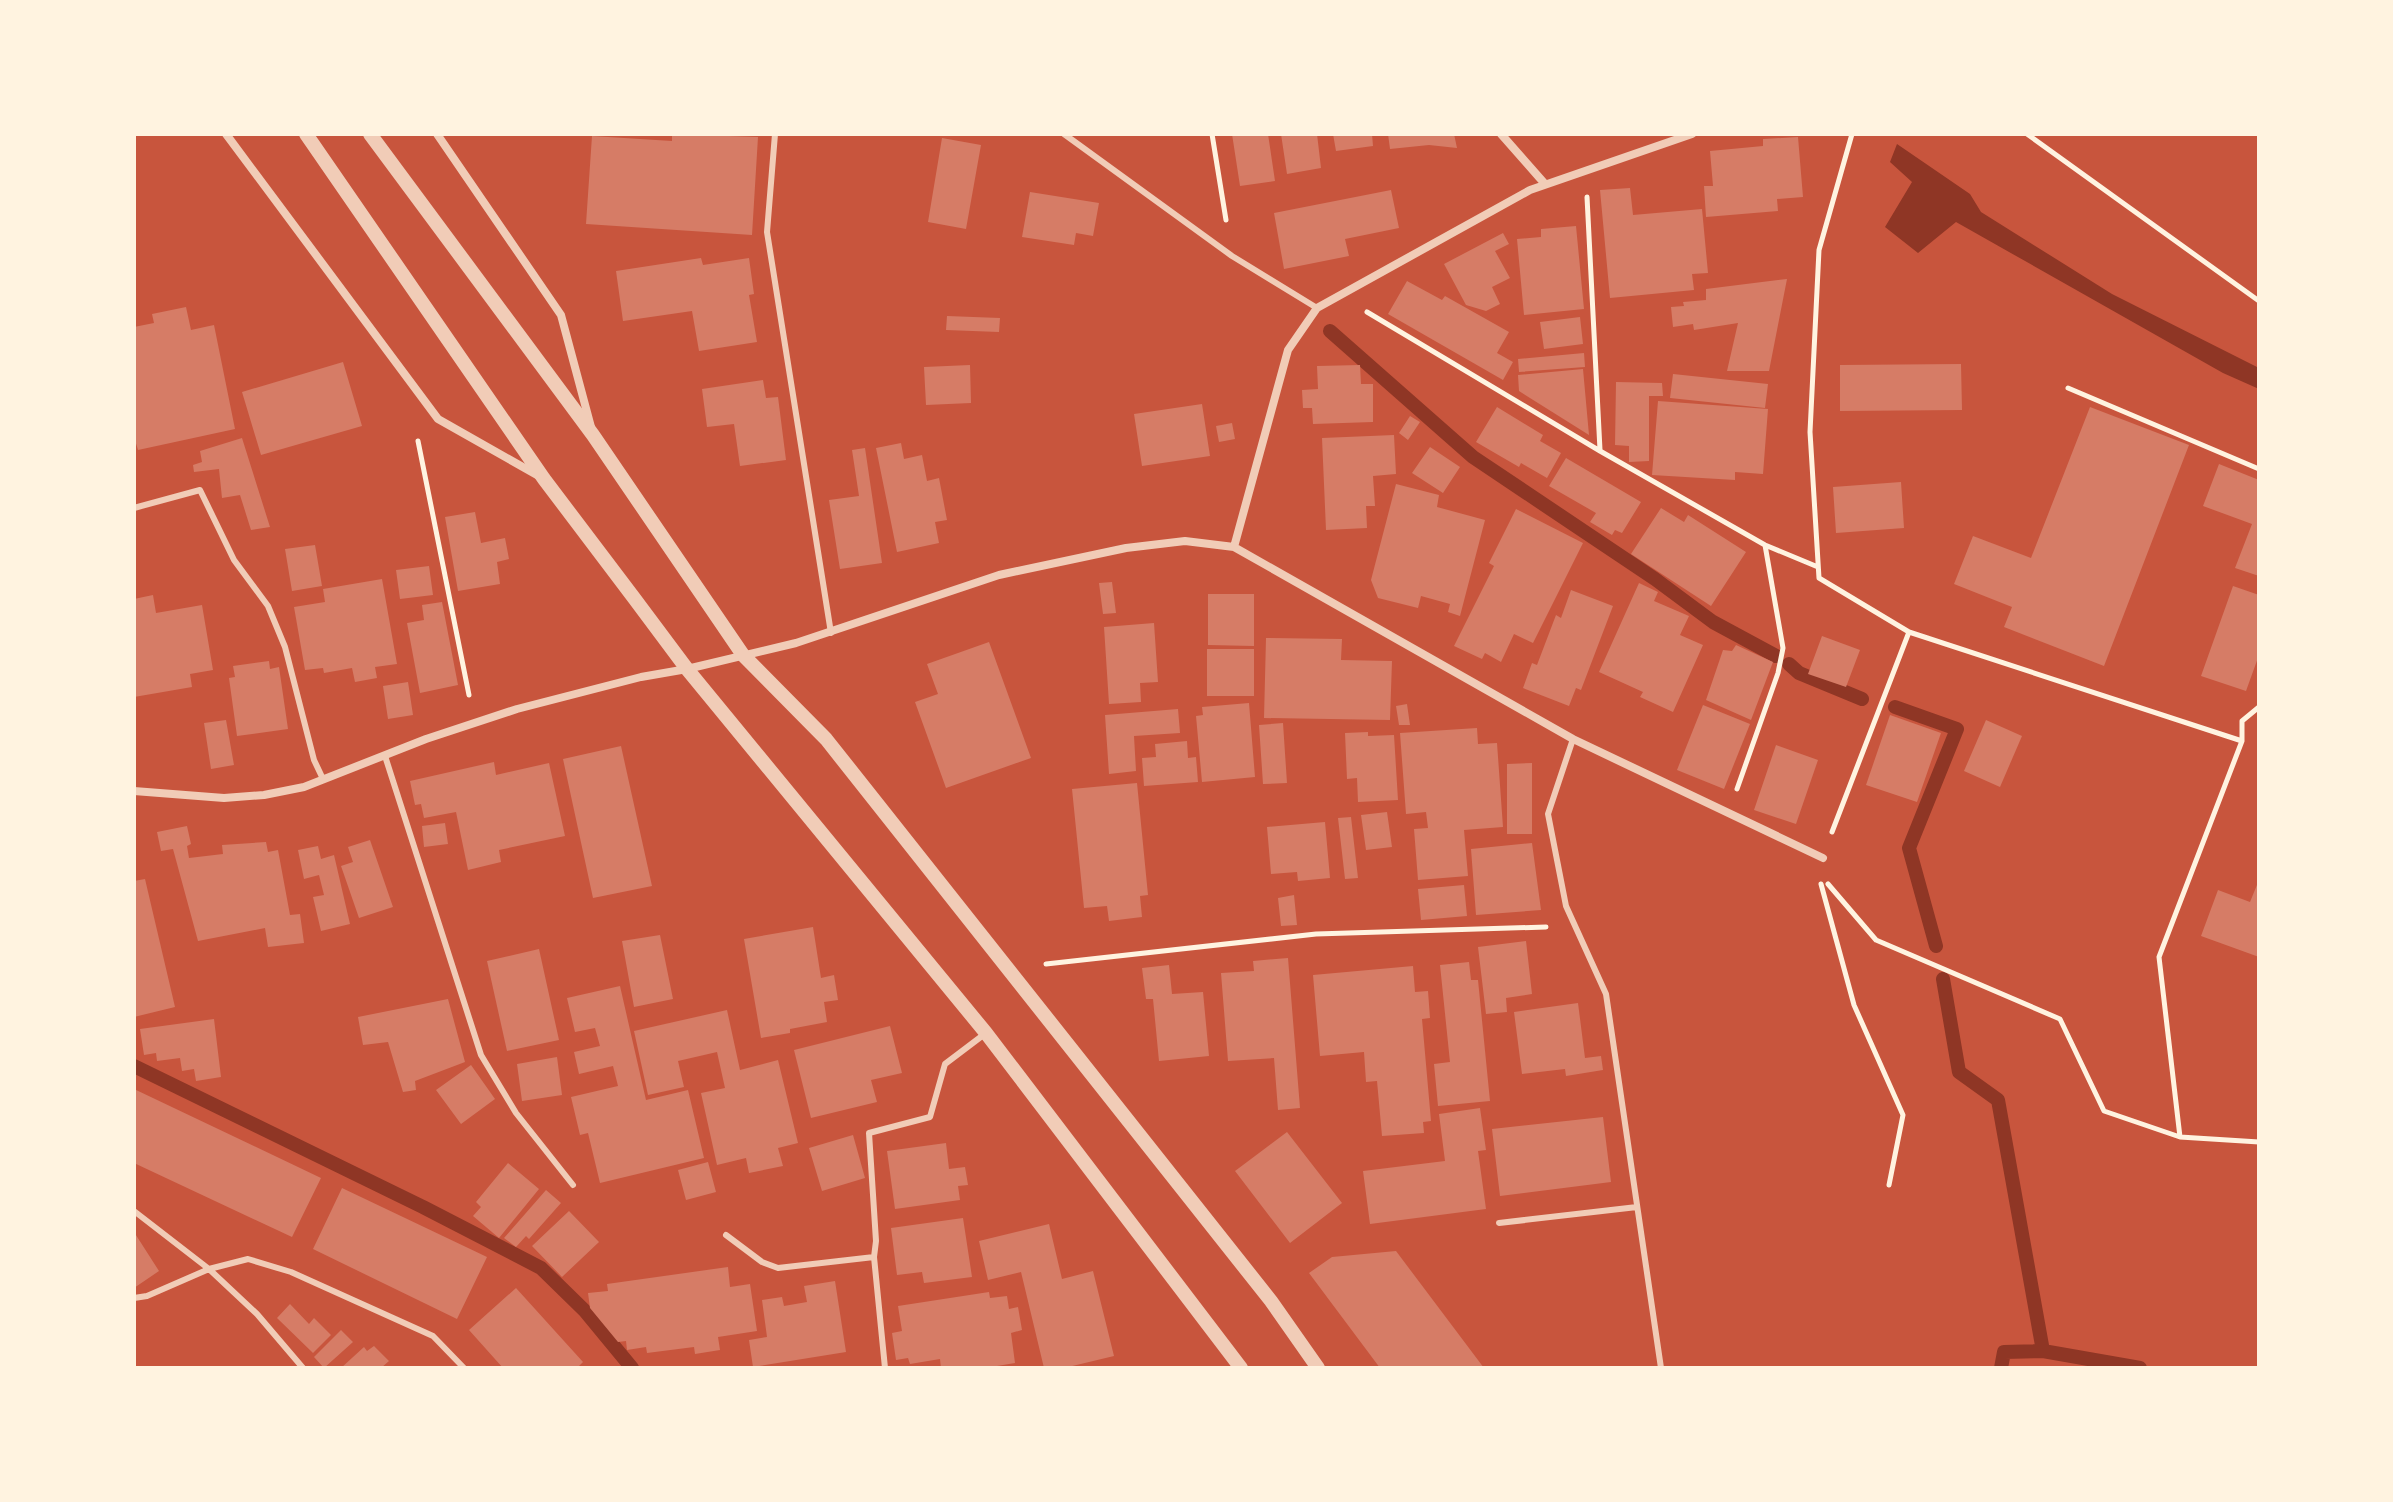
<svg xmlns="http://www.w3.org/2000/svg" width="2393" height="1502" font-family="'PT Sans',sans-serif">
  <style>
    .water { fill: #8f3625 }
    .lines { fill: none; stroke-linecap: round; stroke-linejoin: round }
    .stream { stroke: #8f3625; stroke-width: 14 }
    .building { fill: #d67c66 }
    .path { stroke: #fff3e0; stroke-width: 5 }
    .service { stroke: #f1ccb7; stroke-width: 6 }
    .minor { stroke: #f1ccb7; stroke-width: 8 }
    .tertiary { stroke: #f1ccb7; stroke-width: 14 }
  </style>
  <rect width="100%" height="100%" fill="#c8553d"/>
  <!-- water -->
  <path class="water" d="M1897 144 1970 194 1981 212 2112 294 2259 368V389L2223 373 1956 222 1918 253 1885 227 1912 182 1890 162Z"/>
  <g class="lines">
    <!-- stream -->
    <path class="stream" d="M1330 331 1473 457 1655 579 1713 622 1776 656
      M1789 664 1799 673 1862 699
      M1895 707 1957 729 1909 848 1936 946
      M1943 979 1959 1072 1998 1100 2043 1351 2140 1368
      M134 1066 423 1207 541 1268 585 1311 632 1368
      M2001 1368 2004 1352 2043 1351"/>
  </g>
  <!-- building -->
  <path class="building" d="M672 134 758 137 752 235 586 224 592 136 672 141Z
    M1232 134H1268L1275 181 1240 186Z
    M1281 134H1317L1321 168 1287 174Z
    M1333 134H1372L1373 146 1336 151Z
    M1388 134H1454L1457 148 1429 145 1390 149Z
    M1798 137 1803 197 1777 199 1778 211 1706 217 1704 186H1713L1710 151 1763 146V139Z
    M942 138 981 145 966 229 928 222Z
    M1630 188 1633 215 1702 209 1708 273 1692 274 1694 290 1610 298 1600 190Z
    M1391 190 1399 228 1345 239 1349 256 1284 269 1274 213Z
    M1030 192 1099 203 1093 236 1076 233 1074 245 1022 237Z
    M1576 226 1584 309 1524 315 1517 239 1541 237V229Z
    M1503 233 1509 244 1495 251 1510 278 1492 287 1500 304 1486 311 1466 305 1444 264Z
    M701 258 703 265 749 258 754 294 749 295 757 342 699 351 692 311 623 321 616 271Z
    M1787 279 1769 371H1727L1738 323 1694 330 1693 324 1673 327 1671 307 1684 306 1683 302 1706 300V289Z
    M1407 281 1442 300 1445 296 1509 332 1497 353 1513 362 1503 380 1388 314Z
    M186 307 191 330 214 325 235 429 138 450 134 437V327L154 323 152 314Z
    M947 316 1000 318 999 332 946 330Z
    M1580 317 1583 344 1544 349 1540 322Z
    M1584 353 1585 367 1519 372 1518 359Z
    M343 362 362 426 261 455 242 392Z
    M1961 364 1962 410 1840 411V365Z
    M970 365 971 403 926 405 924 367Z
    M1360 365 1361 384H1373V422L1313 424 1312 408H1303L1302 390 1318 389 1317 366Z
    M1583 369 1589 435 1519 391 1518 375Z
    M1673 374 1768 384 1765 408 1670 398Z
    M763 380 766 398 778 397 786 460 740 466 734 424 707 427 702 389Z
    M1616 382 1662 383 1663 396H1649V461L1629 462V446L1615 445Z
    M1658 401 1768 409 1763 474 1735 472V480L1652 475Z
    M1202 404 1210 456 1142 466 1134 414Z
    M1497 407 1543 435 1540 441 1561 453 1547 478 1521 463 1519 467 1476 442Z
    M2090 407 2189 445 2104 666 2004 627 2012 607 1954 584 1973 536 2031 558Z
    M1410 416 1420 422 1408 440 1399 433Z
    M1232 423 1235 439 1219 442 1216 426Z
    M1394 435 1396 474 1373 476 1375 506H1366L1367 528 1326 530 1322 438Z
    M242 438 270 527 251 530 240 495 222 498 219 469 194 472 193 465 202 462 200 451Z
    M901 443 904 459 922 455 927 481 939 478 947 520 935 522 939 543 897 552 876 448Z
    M1430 447 1460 467 1443 493 1412 473Z
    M865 448 882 563 840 569 829 500 859 496 852 450Z
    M1566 458 1641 502 1622 533 1615 530 1612 535 1590 522 1596 513 1549 486Z
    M2219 464 2259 480V576L2235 568 2252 524 2203 506Z
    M1901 482 1904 528 1836 533 1833 487Z
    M1396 484 1439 495 1437 507 1485 520 1460 616 1448 612 1450 604 1421 596 1418 608 1378 598 1371 580Z
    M1661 508 1684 522 1688 515 1746 552 1711 606 1631 554Z
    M1516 509 1583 543 1533 643 1514 634 1501 662 1485 653 1482 659 1454 646 1494 566 1489 563Z
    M475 512 481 543 505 538 509 559 497 562 500 584 458 591 445 517Z
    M315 545 322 586 292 591 285 549Z
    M429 566 433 595 400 599 396 570Z
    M382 579 397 664 375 667 377 678 355 682 352 668 324 673 323 668 305 670 294 607 325 602 323 589Z
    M1112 582 1116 613 1103 614 1099 583Z
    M1639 583 1658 592 1654 601 1689 616 1680 635 1703 645 1673 712 1640 697 1643 692 1599 672Z
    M2233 586 2259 595V655L2246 691 2201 676Z
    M1571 590 1613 606 1581 690 1576 688 1569 706 1523 688 1532 663 1537 665 1556 615 1561 618Z
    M1208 594H1254V646L1208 645Z
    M153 595 156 613 202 605 213 670 190 674 192 687 134 697V599Z
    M442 602 458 685 420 693 407 623 424 620 422 605Z
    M1154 623 1158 682 1140 683 1141 702 1109 704 1104 627Z
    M1822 636 1860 650 1846 687 1808 674Z
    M1266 638 1342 639 1341 660 1392 661 1390 720 1264 718Z
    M989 642 1031 758 946 788 915 702 938 694 927 664Z
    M1736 645 1773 662 1751 720 1706 700 1723 650 1732 651Z
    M1207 649H1254V696H1207Z
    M269 661 270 669 279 667 288 729 237 736 229 678 235 677 233 666Z
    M408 682 413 715 388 719 383 686Z
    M1249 703 1255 777 1202 782 1196 716 1203 715 1202 707Z
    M1407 704 1410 725H1399L1396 706Z
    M1703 705 1750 724 1724 789 1677 770Z
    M1178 709 1180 733 1134 736 1136 771 1109 774 1105 715Z
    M1890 715 1941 733 1917 802 1866 785Z
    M226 720 234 765 211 769 204 723Z
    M1986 720 2022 736 2000 787 1964 771Z
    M1283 723 1287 783 1263 784 1259 725Z
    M1477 728 1478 744 1497 743 1503 827 1464 830 1468 876 1418 880 1414 829 1428 828 1426 812 1406 814 1400 733Z
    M1368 732V736L1394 735 1398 800 1358 802 1357 778 1347 779 1345 733Z
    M1187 741 1188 758 1196 757 1198 782 1144 786 1142 758 1156 757 1155 744Z
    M1776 745 1818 760 1796 824 1754 810Z
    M621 746 652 886 593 898 563 759Z
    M494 762 496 775 549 763 565 836 499 850 501 862 468 870 456 812 424 818 421 804 415 805 410 781Z
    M1532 763V834H1507V764Z
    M1137 783 1148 895 1140 896 1142 917 1109 921 1107 906 1084 908 1072 789Z
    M1387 812 1392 847 1366 850 1361 815Z
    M1351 817 1358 878 1345 879 1338 818Z
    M1325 822 1330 878 1298 881 1297 872 1271 874 1267 827Z
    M445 823 448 844 424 847 422 826Z
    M187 826 191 844 187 846 189 858 223 854 222 845 266 842 268 852 278 850 290 915 300 914 304 943 268 947 265 928 198 941 173 849 161 851 157 832Z
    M370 840 393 907 359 918 341 866 353 862 348 847Z
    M1532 843 1541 910 1476 915 1471 849Z
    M318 846 321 859 334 855 350 924 321 931 313 897 324 895 319 875 304 879 298 850Z
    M145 879 175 1007 134 1017V881Z
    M2259 880V957L2201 936 2218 890 2250 902Z
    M1464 885 1467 916 1421 920 1418 889Z
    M1294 895 1297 925 1281 926 1278 898Z
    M813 927 821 978 834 975 838 1000 824 1002 827 1022 790 1029V1033L761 1038 744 939Z
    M660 935 673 999 634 1007 622 941Z
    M1526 941 1532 994 1506 998 1507 1012 1486 1014 1478 947Z
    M539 949 559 1040 507 1051 487 961Z
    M1288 958 1300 1108 1278 1110 1274 1058 1228 1061 1221 973 1254 971 1253 961Z
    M1469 962 1471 980H1478L1490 1101 1438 1106 1434 1064 1450 1062 1440 965Z
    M1169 965 1172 994 1203 992 1209 1056 1159 1061 1153 999H1146L1142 968Z
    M1413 966 1415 992 1428 991 1430 1018 1422 1019 1431 1121 1423 1122 1424 1133 1382 1136 1377 1081 1366 1082 1364 1052 1320 1056 1313 975Z
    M620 986 646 1100 688 1090 704 1158 600 1183 588 1133 580 1135 571 1097 618 1086 613 1066 579 1074 574 1052 600 1046 595 1028 575 1032 567 998Z
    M448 999 465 1062 415 1081 416 1090 403 1092 388 1042 363 1045 358 1017Z
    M1578 1003 1585 1058 1601 1056 1603 1070 1566 1076 1565 1069 1522 1074 1514 1012Z
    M727 1010 740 1070 778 1060 798 1143 778 1148 783 1166 749 1173 746 1158 717 1165 701 1093 725 1088 717 1052 678 1061 684 1087 648 1095 634 1031Z
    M214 1019 221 1077 196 1081 194 1069 182 1071 180 1058 157 1061 156 1053 144 1055 140 1029Z
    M890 1026 902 1073 871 1080 877 1102 811 1118 794 1050Z
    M557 1057 562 1095 522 1101 517 1064Z
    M471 1065 495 1099 461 1124 436 1090Z
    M134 1089 321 1178 292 1237 134 1163Z
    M1480 1108 1486 1150 1478 1151 1486 1209 1370 1224 1363 1171 1445 1161 1439 1114Z
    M1603 1117 1611 1182 1500 1196 1492 1129Z
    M1287 1132 1342 1203 1290 1243 1235 1171Z
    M853 1135 865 1178 822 1191 809 1148Z
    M946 1143 949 1169 965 1167 968 1185 958 1186 960 1200 895 1209 887 1151Z
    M708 1162 716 1192 686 1200 678 1170Z
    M508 1163 539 1189 499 1238 473 1216 481 1207 476 1202Z
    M342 1188 487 1257 457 1319 313 1249Z
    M546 1190 561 1203 529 1239 526 1236 516 1247 504 1238Z
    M569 1211 599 1242 562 1277 532 1246Z
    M963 1218 972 1277 924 1283 922 1272 897 1275 891 1228Z
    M1049 1224 1062 1279 1093 1271 1114 1356 1064 1368H1044L1021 1272 988 1280 979 1241Z
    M134 1232 159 1271 134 1288Z
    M1396 1251 1484 1368H1380L1309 1273 1332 1257Z
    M728 1267 730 1287 750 1284 757 1331 718 1337 720 1350 695 1354 694 1347 647 1353 646 1347 627 1350 626 1341 618 1342 590 1308 588 1293 608 1291 607 1284Z
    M835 1281 846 1352 753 1367 749 1340 767 1337 762 1300 782 1297 784 1306 807 1302 804 1286Z
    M516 1288 583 1362 577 1368H503L469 1330Z
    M989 1292 990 1298 1007 1296 1009 1309 1018 1307 1022 1330 1011 1333 1015 1363 985 1368H941L940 1359 910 1364 908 1358 896 1360 892 1333 902 1331 898 1306Z
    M290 1304 309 1324 314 1318 331 1335 313 1353 277 1318Z
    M341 1330 353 1342 324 1368 314 1357Z
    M374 1346 389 1361 381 1368H341L364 1347 367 1351Z"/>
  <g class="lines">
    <!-- path -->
    <path class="path" d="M1212 134 1226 220
      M1852 134 1819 250 1810 432 1819 578 1909 632 2242 741V721L2259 707
      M2027 134 2259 301
      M1587 197 1600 450
      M1367 312 1600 451 1765 545 1818 567
      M2068 388 2259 469
      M418 441 469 695
      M2242 741 2159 957 2180 1137 2259 1142
      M1737 789 1778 673 1783 648 1765 545
      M1832 832 1909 632
      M1821 884 1854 1005 1903 1115 1889 1185
      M1828 884 1876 940 2060 1019 2104 1111 2180 1137
      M1046 964 1316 934 1546 927"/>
    <!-- service -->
    <path class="service" d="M775 134 767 232 831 633
      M1064 134 1232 256 1317 308
      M134 508 200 490 234 560 268 606 285 647 314 760 323 779
      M1573 739 1548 814 1566 906 1606 994 1661 1368
      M385 756 481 1055 516 1113 573 1185
      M134 1211 209 1269 257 1314 303 1368
      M1499 1223 1637 1207
      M726 1235 762 1262 778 1268 874 1257
      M134 1298 147 1296 209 1269 248 1259 291 1272 433 1336 464 1368
      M885 1368 874 1257 876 1241 869 1133 930 1117 945 1064 986 1033"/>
    <!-- minor -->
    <path class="minor" d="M226 134 438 419 537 475
      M437 134 561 315 591 427
      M1501 134 1545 184
      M1234 547 1573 739 1823 858
      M134 791 224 798 264 795 304 787 426 739 517 709 641 677 687 669 796 643 999 575 1126 548 1185 541 1234 547 1288 350 1317 308 1530 190 1692 134"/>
    <!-- tertiary -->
    <path class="tertiary" d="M306 134 544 479 634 598 687 669 986 1033 1241 1368
      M370 134 593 435 743 655 826 739 1271 1301 1318 1368"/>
  </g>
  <!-- border -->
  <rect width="2393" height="1502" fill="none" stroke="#fff3e0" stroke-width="272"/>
</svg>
